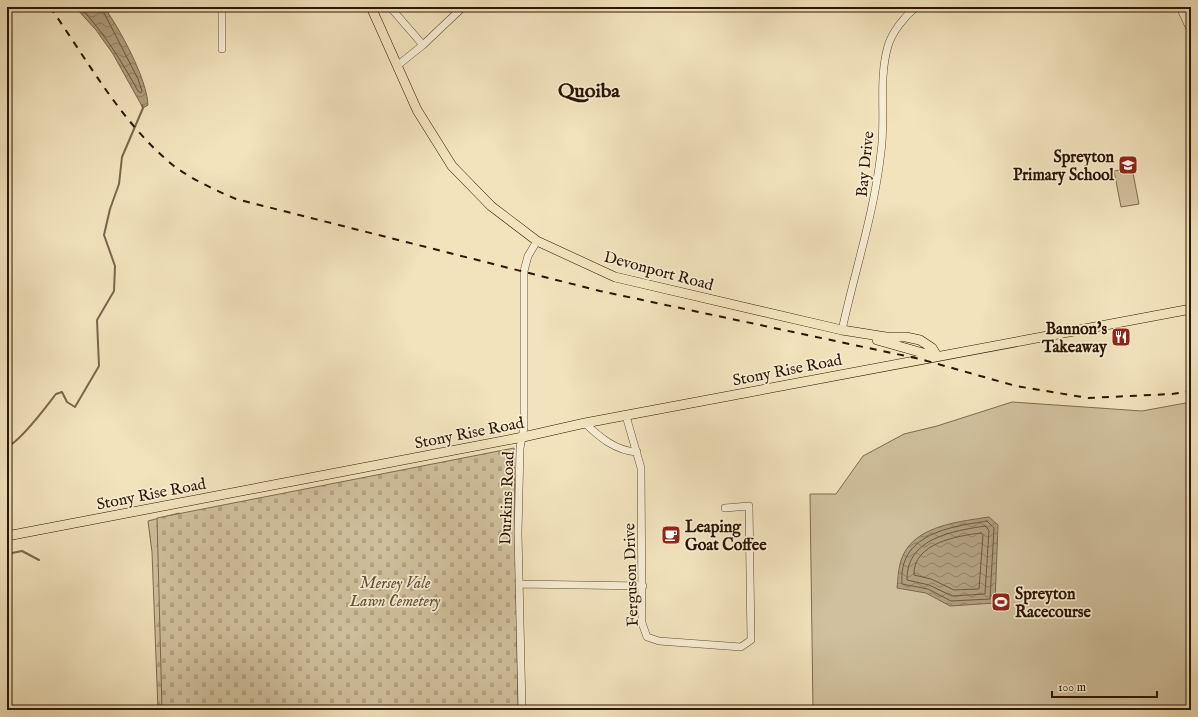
<svg xmlns="http://www.w3.org/2000/svg" width="1198" height="717" font-family="'IM FELL English',serif">
  <style>
    .forest { fill: url(#forest-firs); stroke: #7e6a4e }
    .cemetery { fill: url(#cemetery-stones); stroke: #7e6a4e }
    .park { fill: #d0c09d; stroke: #7e6a4e }
    .water { fill: url(#water-waves); stroke: #7b664b }
    .lines { fill: none; stroke-linecap: round; stroke-linejoin: round }
    .shore { stroke: #6e583e; stroke-width: 1 }
    .stream { stroke: #7b664b; stroke-width: 2 }
    .minor-casing { stroke: #5e482f; stroke-width: 8 }
    .major-casing { stroke: #2c1400; stroke-width: 10 }
    .minor { stroke: #f7edd4; stroke-width: 7 }
    .major { stroke: #f2e3bd; stroke-width: 9 }
    .rail { stroke: #2c1400; stroke-width: 2; stroke-dasharray: 7 7; stroke-linecap: butt }
    .labels { text-anchor: middle; stroke-width: 3.5; stroke-linejoin: round; paint-order: stroke }
    .poi-label { font-size: 16px; font-weight: bold; fill: #2c1400; stroke: #f7edd4; text-anchor: end }
    .street-label { font-size: 16px; fill: #2c1400; stroke: #f7edd4 }
    .park-label { font-size: 16px; font-style: italic; fill: #655037; stroke: #f7edd4 }
    .district-label { font-size: 20px; font-weight: bold; fill: #2c1400; stroke: #f7edd4 }
  </style>
  <defs>
    <pattern id="forest-firs" width="22" height="20" patternUnits="userSpaceOnUse"><rect width="22" height="20" fill="#d0c09d"/><path d="M5 1l3.5 6h-7zM16 11l3.5 6h-7z" fill="#b3a485"/></pattern>
    <pattern id="cemetery-stones" width="16" height="16" patternUnits="userSpaceOnUse"><rect width="16" height="16" fill="#d0c09d"/><path d="M2 7V4a2 2 0 0 1 4 0v3zM10 15v-3a2 2 0 0 1 4 0v3z" fill="#b3a485"/></pattern>
    <pattern id="water-waves" width="16" height="10" patternUnits="userSpaceOnUse"><rect width="16" height="10" fill="#af9d7d"/><path d="M0 5q4-4 8 0t8 0" fill="none" stroke="#8f7f64"/></pattern>
  </defs>
  <rect width="100%" height="100%" fill="#f2e3bd"/>
  <filter id="stains"><feTurbulence type="fractalNoise" baseFrequency=".005" numOctaves="4"/><feColorMatrix values="0 0 0 0 .2 0 0 0 0 .09 0 0 0 0 .02 0 0 0 .5 -.17"/></filter>
  <radialGradient id="worn" r=".72"><stop offset=".6" stop-color="#630" stop-opacity="0"/><stop offset="1" stop-color="#630" stop-opacity=".3"/></radialGradient>
  <!-- forest -->
  <path class="forest" d="M179 513 186 517 194 710H158L152 552 148 521Z"/>
  <!-- cemetery -->
  <path class="cemetery" d="M514 448 518 710H162L157 518Z"/>
  <!-- park -->
  <path class="park" d="M1132 168 1139 204 1121 207 1114 171Z
    M1012 402 1142 411 1191 402V710H813L810 494H836L863 456 904 434 937 426Z"/>
  <!-- water -->
  <path class="water" d="M75 7H104C120 29 147 79 148 105L143 108 113 54 96 30Z
    M989 517 998 525 995 603 950 606 926 593 897 588C898 580 898 571 900 564 909 526 957 522 989 517Z"/>
  <g class="lines">
    <!-- shore -->
    <path class="shore" d="M80 7C104 33 121 60 138 91L141 93 142 91 138 79 101 7
      M987 521 994 528 990 599 951 601 928 589 902 584C898 534 949 527 987 521Z
      M985 526 989 530 985 594 952 596 929 585 907 580C906 538 953 531 985 526Z
      M981 533 983 535 979 589 954 590 931 579 914 575C913 543 957 536 981 533Z"/>
    <!-- stream -->
    <path class="stream" d="M7 447C21 441 46 407 56 394L62 392 67 402 75 407 99 366 97 320 114 291 115 266 104 235 110 209 119 184 122 157 143 108 142 105
      M7 554 22 551 39 560"/>
    <defs>
      <path id="minor" d="M222 7V49
        M390 7 423 45
        M1180 7 1191 31
        M398 65 423 45 463 7
        M842 330C855 270 874 214 881 152 886 117 878 80 888 46 892 32 905 16 916 7
        M626 416 641 468 642 623 647 637 659 641 741 647 751 640 749 506 725 508
        M585 423C599 437 616 451 637 452
        M519 584 643 586
        M522 710 518 533 520 448 524 427V271L528 256 537 241"/>
      <path id="major" d="M371 7 417 110 452 166 491 206 537 241 615 277 842 330 886 337H906L920 340 932 348 937 356
        M877 340 930 355
        M7 536 523 437 585 423 1191 309"/>
    </defs>
    <!-- minor casing -->
    <use href="#minor" class="minor-casing"/>
    <!-- major casing -->
    <use href="#major" class="major-casing"/>
    <!-- minor -->
    <use href="#minor" class="minor"/>
    <!-- major -->
    <use href="#major" class="major"/>
    <!-- rail -->
    <path class="rail" d="M50 7C88 61 122 124 174 166 193 180 215 190 236 199L600 291 920 359 1016 386 1088 398 1172 394 1191 391"/>
  </g>
  <!-- icons -->
  <defs>
    <symbol id="school-square" viewBox="-11 -11 22 22"><rect x="-9" y="-9" width="18" height="18" rx="4" fill="#8f2418" stroke="#f7edd4"/><path d="M0-5L7-2L0 1L-7-2ZM-4 1L0 2.5L4 1V4Q0 6-4 4Z" fill="#fff"/></symbol>
    <symbol id="restaurant-square" viewBox="-11 -11 22 22"><rect x="-9" y="-9" width="18" height="18" rx="4" fill="#8f2418" stroke="#f7edd4"/><path d="M-5-6h1v4h1v-4h1v4h1v-4h1v5L-1.5 .5V6h-2V.5L-5-1ZM5-6V6H3V1.5H1.5Q1.5-4 5-6Z" fill="#fff"/></symbol>
    <symbol id="cafe-square" viewBox="-11 -11 22 22"><rect x="-9" y="-9" width="18" height="18" rx="4" fill="#8f2418" stroke="#f7edd4"/><path d="M-5.5-4.5H6V0H3Q3 3.5 0 3.5H-2.5Q-5.5 3.5-5.5 0ZM3-3.2v2h1.7v-2ZM-6 4.5H4V6H-6Z" fill="#fff"/></symbol>
    <symbol id="stadium-square" viewBox="-11 -11 22 22"><rect x="-9" y="-9" width="18" height="18" rx="4" fill="#8f2418" stroke="#f7edd4"/><path d="M0-5a6.5 5 0 1 0 0 10a6.5 5 0 1 0 0-10ZM-3.5-1.8h7v3.6h-7Z" fill="#fff"/></symbol>
  </defs>
  <g fill-rule="evenodd">
    <use href="#school-square" x="1117" y="154" width="22" height="22"/>
    <use href="#restaurant-square" x="1110" y="326" width="22" height="22"/>
    <use href="#cafe-square" x="660" y="524" width="22" height="22"/>
    <use href="#stadium-square" x="990" y="591" width="22" height="22"/>
  </g>
  <g class="labels">
    <!-- poi labels -->
    <g class="poi-label">
      <text x="1114" y="162">Spreyton<tspan x="1114" dy="18">Primary School</tspan></text>
      <text x="1107" y="334">Bannon's<tspan x="1107" dy="18">Takeaway</tspan></text>
      <text x="685" y="532" text-anchor="start">Leaping<tspan x="685" dy="18">Goat Coffee</tspan></text>
      <text x="1015" y="599" text-anchor="start">Spreyton<tspan x="1015" dy="18">Racecourse</tspan></text>
    </g>
    <!-- street labels -->
    <g class="street-label">
      <text transform="translate(864 164) rotate(-84)" y="6">Bay Drive</text>
      <text transform="translate(659 270) rotate(15)" y="6">Devonport Road</text>
      <text transform="translate(787 369) rotate(-11)" y="6">Stony Rise Road</text>
      <text transform="translate(469 432) rotate(-11)" y="6">Stony Rise Road</text>
      <text transform="translate(151 493) rotate(-11)" y="6">Stony Rise Road</text>
      <text transform="translate(506 498) rotate(-88)" y="6">Durkins Road</text>
      <text transform="translate(630 575) rotate(-92)" y="6">Ferguson Drive</text>
    </g>
    <!-- park labels -->
    <g class="park-label">
      <text x="395" y="588">Mersey Vale<tspan x="395" dy="18">Lawn Cemetery</tspan></text>
    </g>
    <!-- district labels -->
    <g class="district-label">
      <text x="589" y="97">Quoiba</text>
    </g>
  </g>
  <!-- margin -->
  <rect width="1198" height="717" fill="none" stroke="#f2e3bd" stroke-width="24"/>
  <rect x="8" y="8" width="1182" height="701" fill="none" stroke="#2c1400" stroke-width="2"/>
  <rect x="12" y="12" width="1174" height="693" fill="none" stroke="#2c1400"/>
  <!-- scale -->
  <path d="M1052 691v6h105v-6" fill="none" stroke="#2c1400" stroke-width="2"/>
  <text x="1058" y="691" font-size="12" fill="#2c1400" stroke="#f7edd4" stroke-width="3" paint-order="stroke">100 m</text>
  <rect width="100%" height="100%" filter="url(#stains)"/>
  <rect width="100%" height="100%" fill="url(#worn)"/>
</svg>
